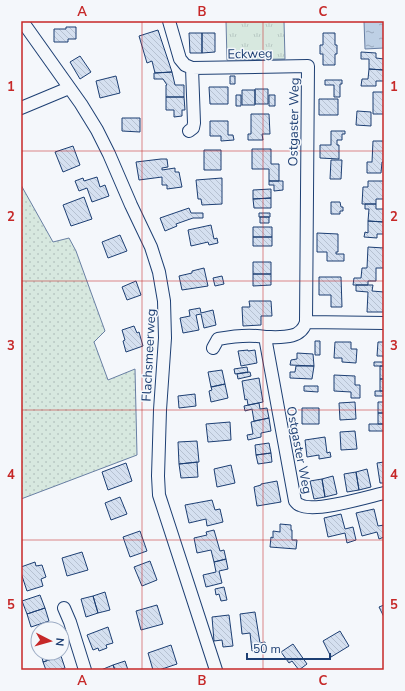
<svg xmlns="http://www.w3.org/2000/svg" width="405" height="691" font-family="'Nunito Sans',sans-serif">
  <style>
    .grass { fill: url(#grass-dots); stroke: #687fa3 }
    .park { fill: url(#park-tufts); stroke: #687fa3 }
    .water { fill: url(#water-ripples); stroke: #687fa3 }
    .building { fill: url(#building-back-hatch); stroke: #1d3f73 }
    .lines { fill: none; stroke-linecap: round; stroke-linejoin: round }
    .minor-casing { stroke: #1d3f73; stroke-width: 14 }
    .minor { stroke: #f4f7fb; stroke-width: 12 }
    .grid { fill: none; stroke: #c62828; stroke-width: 1; stroke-opacity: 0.55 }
    .labels { text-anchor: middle; stroke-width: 3; stroke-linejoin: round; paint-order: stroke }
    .street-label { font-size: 13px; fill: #1d3f73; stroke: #f4f7fb }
    .neatline { fill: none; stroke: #c62828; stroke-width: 1.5 }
    .grid-label { font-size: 13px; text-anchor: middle; font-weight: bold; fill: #c62828 }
  </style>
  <defs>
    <pattern id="grass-dots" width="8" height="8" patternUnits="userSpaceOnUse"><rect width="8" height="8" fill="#d7e8df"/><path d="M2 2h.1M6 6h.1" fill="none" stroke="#b8c8c3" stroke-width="1.8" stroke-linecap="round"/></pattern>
    <pattern id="park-tufts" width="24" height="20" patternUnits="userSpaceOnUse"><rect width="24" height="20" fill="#d7e8df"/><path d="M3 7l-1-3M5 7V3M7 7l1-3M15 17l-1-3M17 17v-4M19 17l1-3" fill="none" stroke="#b8c8c3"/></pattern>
    <pattern id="water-ripples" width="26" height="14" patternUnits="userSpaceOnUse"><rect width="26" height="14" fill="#bed0e5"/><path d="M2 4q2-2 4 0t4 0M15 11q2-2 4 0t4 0" fill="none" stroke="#9aaabe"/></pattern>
    <pattern id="building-back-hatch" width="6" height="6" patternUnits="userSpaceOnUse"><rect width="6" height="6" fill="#d5e0f0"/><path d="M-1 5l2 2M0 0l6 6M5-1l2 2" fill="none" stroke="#b6c1d1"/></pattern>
  </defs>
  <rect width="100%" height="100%" fill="#f4f7fb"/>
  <!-- grass -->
  <path class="grass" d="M21 185 53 242 69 238 76 251 105 331 94 342 108 380 135 369 137 455 21 499Z"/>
  <!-- park -->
  <path class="park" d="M226 21H284L285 59 227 60Z"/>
  <!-- water -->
  <path class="water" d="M364 21H384V48L365 49Z"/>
  <!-- building -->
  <path class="building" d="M66 27H76V39H68V42H54V29H66Z
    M158 30 172 72 155 73 152 61 147 63 139 36Z
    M189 33H202V53H190Z
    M202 33H215V52L202 53Z
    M323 33H335V45H337V54H335V65H323V54H320V45H323Z
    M361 52 376 53V58L384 59V70L369 69V59H361Z
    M80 56 91 72 80 79 70 62Z
    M369 69 384 70V81H376V86H361L362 79H368Z
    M172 72 175 85H184V97H166V85H167L163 79H154V73Z
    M116 76 120 93 100 98 96 81Z
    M230 76H235V84H230Z
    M325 80H342V84H340V97H334V85H325Z
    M209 87H228V104H210Z
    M255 89H268V104H255Z
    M242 90H255V105H242Z
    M373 92H384V114H373Z
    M236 95H241V106H236Z
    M269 95H275V106H269Z
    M166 97H184L185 110H182V116L174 117V110H166Z
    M319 99H338V115H319Z
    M357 111 371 112V126L356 125Z
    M251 114H269L270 134H262L263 140H248V134H251Z
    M122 118H140V132L122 131Z
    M210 121H228V135H233L234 140 221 141V136H210Z
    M331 131H345V134H342V140H337V145H339V159L320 158V145H331Z
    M373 141H384V162H382L381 173H367V162H372Z
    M73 146 80 165 63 172 55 152Z
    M252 149H271V164H279V181H269V169H252Z
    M204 150H221V170H204Z
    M161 159H167L168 167 162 168V170L175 168V172H179L182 187 167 189V185H162V177L139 180 136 162Z
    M331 160H342L341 179H330Z
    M97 177 100 187 105 185 109 196 92 202 87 188 79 191 75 181 83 178 84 181Z
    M222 178V204L202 205 201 199H198L196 180Z
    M269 181H283V190L274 191V185H269Z
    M368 181H384V199H376V204H362L363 187H368Z
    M271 189V198L253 199V190Z
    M84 197 92 219 71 226 63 205Z
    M271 198V208H254L253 199Z
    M331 202H340L341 207H343V211H340V214H331Z
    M365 204H376V209H384V222L368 221 369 209H365Z
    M189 208 191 213H203V218H193L176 224 177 226 165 231 160 218Z
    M259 213H270V217H259Z
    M260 217H269V223H260Z
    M368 221 384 222V234H377V238L364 237 365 232 368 233Z
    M211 225 214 239 217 238 218 243 209 245 208 242 191 246 188 230Z
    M253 227H272V237H253Z
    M317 233 338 234V252H336V254H344V261H327V252H317Z
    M120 235 127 251 108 258 102 242Z
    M253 237H272V246H253Z
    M368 247 384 248V268H376V281H368V285H353L354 278H361L362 268H367Z
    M253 262H271V274H253Z
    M204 268 208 286 182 290 179 276 192 273V271Z
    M253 274H271V285L253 286Z
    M222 276 224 284 215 286 213 278Z
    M319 277H341L342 307H331V295H319Z
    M136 281 141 295 127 300 122 287Z
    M356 285H373L372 291 384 292V312H367L368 292 356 291Z
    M249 301H271L272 316H261V325L243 326 242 307H250Z
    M200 308 201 313 213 310 216 325 204 328 201 314 196 315 199 330 183 333 180 318 190 316 189 310Z
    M134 326 137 333 139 332 143 346 126 352 123 341 125 340 122 330Z
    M315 341H320V355H315Z
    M335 342H351V349H357L356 363 342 362V358H334Z
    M378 342H384V361L383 356H377Z
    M248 350V351L255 350 257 363 241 366 238 351Z
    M297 353 313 354 314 366 290 365 291 360 297 359Z
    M374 362H384V366H374Z
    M296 366H314L312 379 290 378V372H295Z
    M380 366H384V379H380Z
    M247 367 248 372 235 374 234 369Z
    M222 370 225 384 211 387 208 372Z
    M250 372 251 376 238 379 237 374Z
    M334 375 355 376V385H360V398H351V392L334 391Z
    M259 378 263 402 248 405 247 399 245 400 242 381Z
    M380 379H384V391H380Z
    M225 384 228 398 211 402 209 391 212 390 211 387Z
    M304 386H318V392L304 391Z
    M375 391H384V396H375Z
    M195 394 196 406 179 408 178 396Z
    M355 402 356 419 340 420 339 403Z
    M378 402H384V413H378Z
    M259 403 260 409 267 408 269 418 254 421 252 409 245 411 244 406Z
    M302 408H319V424H302Z
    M378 413H384V424H378Z
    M269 418 271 431 261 433V437L248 440 247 435 253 434 251 422Z
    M230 422 231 440 208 442 206 424Z
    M369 424H384V431H369Z
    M355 431 357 449 341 450 340 432Z
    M325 437 327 453 330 452 331 457 319 459V455L307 457 305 440Z
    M197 441 199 462 179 464 178 442Z
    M269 443 271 453 256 455 255 445Z
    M271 453 272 462 258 464 256 455Z
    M197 462 198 477 181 478 179 464Z
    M384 462V483H380L377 463Z
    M126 463 132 481 108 490 102 472Z
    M231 465 235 483 217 487 214 469Z
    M367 469 371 487 359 490 356 472Z
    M356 472 359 490 347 492 344 474Z
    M333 476 337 494 325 497 322 479Z
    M322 479 325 497 314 499 310 481Z
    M277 481 281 502 257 506 254 487 261 485V484Z
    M120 497 127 514 111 520 105 503Z
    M212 500 215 510 220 509 223 522 207 526 206 519 189 523 185 505Z
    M374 509 378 526 384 525V537L379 539 377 532 362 536 356 513Z
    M341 514 345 529 353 527 356 540 347 543 345 533 328 537 324 518Z
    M280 524 291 525V530H292V540H297L296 549 270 547 271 537 273 538V531L280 532Z
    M214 530 220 551 224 550 226 559 214 562 211 550 197 553 194 538 207 535 206 532Z
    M140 531 147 551 130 557 123 537Z
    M82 552 88 570 67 576 62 558Z
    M226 559 228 569 219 571 222 583 206 587 203 575 216 572 214 562Z
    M150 561 157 580 142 586 134 567Z
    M35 562 36 566 42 565 46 577 41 579 43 586 27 591 21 573V567Z
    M224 587 227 600 221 601 219 594 216 595 215 589Z
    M105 592 110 610 98 613 93 596Z
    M40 595 45 608 27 614 22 601Z
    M93 596 98 613 86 617 81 599Z
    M157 605 163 624 141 630 136 611Z
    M384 605V617L379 607Z
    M45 608 49 621 31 627 27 614Z
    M255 612 260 643 265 642 266 650 252 651 250 633 242 634 240 614Z
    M229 615 233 646 223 647 222 640 214 641 212 617Z
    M108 627 113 643 106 645 107 648 99 651 98 648 93 650 87 635Z
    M340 631 349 646 331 657 323 641Z
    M293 644 307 664 299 670 292 661 289 663 281 652Z
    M171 645 177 664 159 670H153L148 653Z
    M41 653H60L61 656 43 662Z
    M61 656 65 668 58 670H46L43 662Z
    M125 661 128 670H115L113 665Z
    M113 665 115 670H101Z"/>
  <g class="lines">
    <defs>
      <path id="minor" d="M22 21 81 104 97 130 109 154 131 205 151 247 159 272 164 301 165 338 160 410 158 476 159 495 216 670
        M169 21 180 59 185 65 192 68 308 66 306 322C301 340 280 337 265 337L295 501C297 503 298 505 300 505 314 513 367 497 384 493
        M21 108 69 88
        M189 131 193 128 194 123 192 68
        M306 322 384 323
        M213 348 218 339C234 336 249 334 265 337
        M64 608 70 622 85 670"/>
    </defs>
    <!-- minor casing -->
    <use href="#minor" class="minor-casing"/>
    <!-- minor -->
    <use href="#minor" class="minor"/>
  </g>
  <!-- grid -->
  <path class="grid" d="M142 21V670M263 21V670M21 151H384M21 281H384M21 410H384M21 540H384"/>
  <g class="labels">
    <!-- street labels -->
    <g class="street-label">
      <text transform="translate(250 53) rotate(-1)" y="5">Eckweg</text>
      <text transform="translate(293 122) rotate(-89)" y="5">Ostgaster Weg</text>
      <text transform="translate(148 355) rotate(-87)" y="5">Flachsmeerweg</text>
      <text transform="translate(300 450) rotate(79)" y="5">Ostgaster Weg</text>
    </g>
  </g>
  <!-- border -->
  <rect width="405" height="691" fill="none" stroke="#f4f7fb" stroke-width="44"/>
  <!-- north arrow -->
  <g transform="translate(50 641) rotate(96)"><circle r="19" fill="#f4f7fb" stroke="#9eadc5"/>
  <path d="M0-3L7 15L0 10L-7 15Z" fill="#c62828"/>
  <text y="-6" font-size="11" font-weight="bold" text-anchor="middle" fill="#1d3f73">N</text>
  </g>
  <!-- scale -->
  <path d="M247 653v6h83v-6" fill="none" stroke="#1d3f73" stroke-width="2"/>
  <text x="253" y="653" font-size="12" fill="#1d3f73" stroke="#f4f7fb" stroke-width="3" paint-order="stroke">50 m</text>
  <rect x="22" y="22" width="361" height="647" class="neatline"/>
  <g class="grid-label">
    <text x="82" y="16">A</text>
    <text x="202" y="16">B</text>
    <text x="323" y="16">C</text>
    <text x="11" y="91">1</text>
    <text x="394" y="91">1</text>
    <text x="11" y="221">2</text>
    <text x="394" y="221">2</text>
    <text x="11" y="350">3</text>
    <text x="394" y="350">3</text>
    <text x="11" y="479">4</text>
    <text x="394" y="479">4</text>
    <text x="11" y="609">5</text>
    <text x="394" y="609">5</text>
    <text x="82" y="685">A</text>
    <text x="202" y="685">B</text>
    <text x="323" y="685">C</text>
  </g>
</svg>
